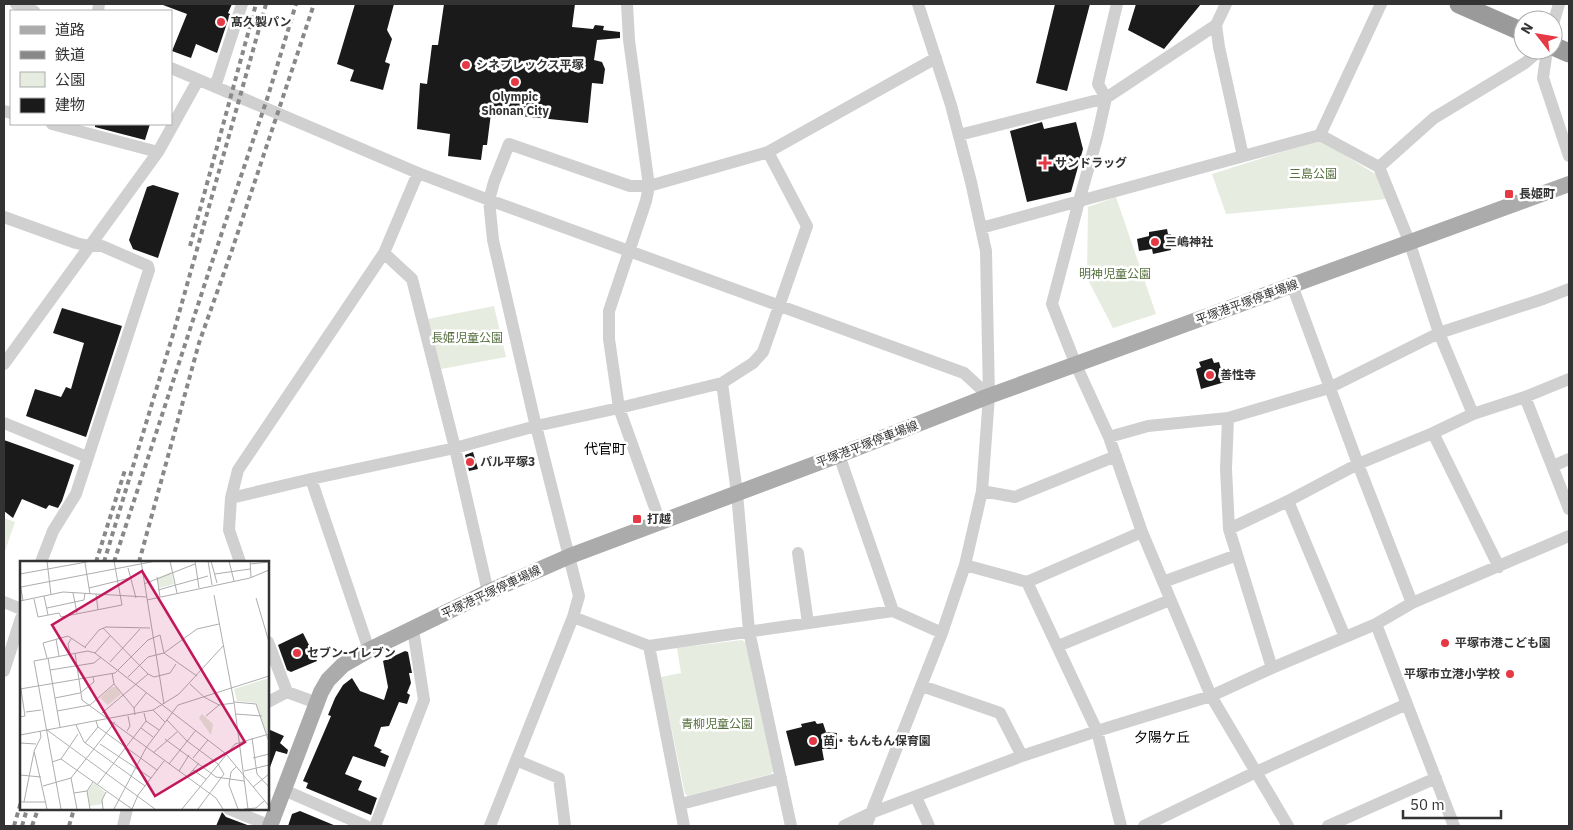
<svg xmlns="http://www.w3.org/2000/svg" width="1573" height="830" font-family="'IBM Plex Sans','Noto Sans JP',sans-serif">
  <style>
    .green { fill: #e6ecdf }
    .building { fill: #1a1a1a }
    .lines { fill: none; stroke-linecap: round; stroke-linejoin: round }
    .minor { stroke: #d0d0d0; stroke-width: 12 }
    .major { stroke: #ababab; stroke-width: 16 }
    .highway { stroke: #9a9a9a; stroke-width: 19 }
    .rail { stroke: #888; stroke-width: 4; stroke-dasharray: 5 4; stroke-linecap: butt }
    .poi-dot { fill: #e63946; stroke: #fff; stroke-width: 2 }
    .labels { text-anchor: middle; stroke-width: 5; stroke-linejoin: round; paint-order: stroke }
    .poi-label { font-size: 12px; font-weight: bold; fill: #333; stroke: #fff; text-anchor: start }
    .park-label { font-size: 12px; fill: #56703f; stroke: #fff }
    .street-label { font-size: 12px; fill: #333; stroke: #fff }
    .neighbourhood-label { font-size: 14px; fill: #000; stroke: #fff }
    .inset-road { fill: none; stroke: #adadad; stroke-width: 1 }
    .view { fill: #c2185b; fill-opacity: 0.15; stroke: #c2185b; stroke-width: 2.5 }
    .inset-edge { fill: none; stroke: #333; stroke-width: 2.5 }
  </style>
  <rect width="100%" height="100%" fill="#fff"/>
  <!-- green -->
  <path class="green" d="M1320 140 1377 175 1387 199 1226 214 1212 174Z
    M1116 197 1156 314 1113 328 1087 278 1088 207Z
    M494 306 506 357 441 369 428 319Z
    M4 518 15 522 4 554Z
    M742 640 746 643 773 771 771 774 688 796 685 794 661 677 681 673 677 648Z"/>
  <!-- building -->
  <path class="building" d="M163 4H232L228 13 230 14 217 53 196 44 191 58 172 51 187 14 163 5Z
    M355 4H394L387 30 392 39 385 62 390 64 383 90 350 81 354 70 337 64Z
    M444 4H575L572 27 593 29 595 25 604 26 603 30 620 32V38L597 40 594 60 602 62 605 69 603 84 592 83 588 123 491 113 487 145H483L481 160 448 156 450 134 417 129 420 83 427 84 432 45H438Z
    M1055 4H1090L1067 91 1036 83Z
    M1136 4H1201L1164 49 1128 30Z
    M1042 122 1044 129 1076 122 1083 149 1071 192 1027 202 1010 131Z
    M95 124H150L145 140 95 127Z
    M153 185 179 193 158 258 133 249 129 240 147 187Z
    M1167 229 1168 234H1171L1173 245 1170 246 1171 250 1153 254 1152 249 1139 251 1137 239 1149 236V232Z
    M62 308 122 326 86 437 26 416 35 389 61 397 66 387 71 389 84 343 53 333Z
    M1212 358 1214 363 1219 362 1225 382 1201 389 1196 369 1201 367 1199 362Z
    M4 440 74 465 62 501 58 508 49 505 46 509 22 499 13 518 4 511Z
    M473 452 478 469 469 471 465 455Z
    M303 633 317 661 291 672 287 670 278 645Z
    M405 651 408 652 412 673H409L411 683 407 693 410 695 407 704 399 702 389 726 381 727 374 746 382 750 380 752 389 756 385 767 353 756 345 774 362 781 358 790 377 798 371 815 306 788 308 783 303 781 331 716 328 715 335 698 343 685 352 678 360 691 384 700 388 687 383 661Z
    M815 721 817 724 823 723 826 732 837 733V749H822L824 760 795 766 786 731 802 727 801 724Z
    M268 729 284 736 280 743 288 750 287 754 276 751 269 770H268Z
    M300 811 336 826H288L292 814Z
    M222 812 226 817 250 826H216Z"/>
  <g class="lines">
    <!-- minor -->
    <path class="minor" d="M16 4 34 11
      M627 4 629 40 649 186 646 201 609 311V339L619 408 660 522
      M1117 4 1098 84 1106 98 1097 138 1079 201 1052 304 1076 365 1109 437 1142 532 1211 696 1288 826
      M1226 4 1216 25 1219 47 1243 156
      M98 11 99 4
      M1553 24 1559 4
      M1547 50 1543 78 1569 156
      M171 68 418 173 489 200 964 373 989 396
      M215 87 242 4
      M4 111 11 113
      M52 124 158 152
      M959 135 1106 98 1216 25
      M1320 135 1381 4
      M1379 167 1434 118 1525 63 1540 50
      M4 217 76 243 89 246H102L148 266 149 270 76 494 53 531 41 562
      M981 228 1320 135 1379 167 1409 241 1439 333 1473 414
      M384 253 412 279 455 448 488 592
      M1292 285 1358 464 1412 603
      M4 364 158 152 198 80
      M722 383 737 493 749 631 791 826
      M1525 397 1569 509
      M1228 418 1226 469 1229 529 1272 668
      M4 423 87 457
      M1433 433 1499 567
      M1109 437 1148 426 1228 418 1329 388 1439 333 1543 299 1569 289
      M839 455 893 611
      M1553 466 1569 459
      M311 479 369 650
      M982 491 1015 497 1116 456
      M231 498 311 479 455 448 536 426 619 408 722 383 753 363 763 352 807 226 768 152
      M1288 501 1345 637
      M1229 529 1288 501 1358 464 1433 433 1473 414 1525 397 1569 379
      M798 553 808 623
      M240 562 229 530 231 498 238 470 384 253 418 173
      M965 565 1027 582 1097 731 1121 826
      M1027 582 1142 532
      M1163 582 1237 555
      M4 602 21 609
      M573 617 649 646 684 826
      M1376 624 1454 826
      M268 642 287 692
      M649 646 893 611 942 633
      M1058 646 1170 600
      M4 671 21 618
      M922 686 1000 713 1022 756
      M268 702 287 692 317 703
      M516 760 559 778 565 826
      M284 790 366 826
      M916 797 929 826
      M681 804 781 778
      M229 809 271 826
      M123 826 127 809
      M375 826 424 700 413 629
      M490 826 573 617 579 596 534 418 493 240 489 200 494 182 509 144 630 186H649L768 152 936 58
      M844 826 871 813 1022 756 1097 731 1211 696 1272 668 1376 624 1412 603 1569 536
      M866 826 942 633 965 565 982 491 989 396 986 251 971 182 951 105 918 4
      M1144 826 1256 772 1407 704
      M1328 826 1436 778"/>
    <!-- major -->
    <path class="major" d="M270 826 321 692 328 680 343 665 369 650 488 592 570 556 839 455 989 396 1569 184"/>
    <!-- highway -->
    <path class="highway" d="M1459 4 1523 32
      M1553 46 1569 53"/>
    <!-- rail -->
    <path class="rail" d="M190 246 256 4
      M96 562 125 470
      M104 562 174 331 266 4
      M114 562 210 268 268 96 296 4
      M139 562 199 343 232 250 314 4
      M14 826 21 802
      M22 826 27 809
      M32 826 38 809
      M69 826 74 809"/>
  </g>
  <!-- markers -->
  <g class="poi-dot">
    <circle cx="221" cy="22" r="5"/>
    <circle cx="466" cy="65" r="5"/>
    <circle cx="515" cy="82" r="5"/>
    <path d="M1042.5 155.5h5v5h5v5h-5v5h-5v-5h-5v-5h5z"/>
    <rect x="1504" y="189" width="10" height="10" rx="2.5"/>
    <circle cx="1155" cy="242" r="5"/>
    <circle cx="1210" cy="375" r="5"/>
    <circle cx="470" cy="462" r="5"/>
    <rect x="632" y="514" width="10" height="10" rx="2.5"/>
    <circle cx="1445" cy="643" r="5"/>
    <circle cx="297" cy="653" r="5"/>
    <circle cx="1510" cy="674" r="5"/>
    <circle cx="813" cy="741" r="5"/>
  </g>
  <g class="labels">
    <!-- poi labels -->
    <g class="poi-label">
      <text x="231" y="26">髙久製パン</text>
      <text x="476" y="69">シネプレックス平塚</text>
      <text x="515" y="101" text-anchor="middle">Olympic<tspan x="515" dy="14">Shonan City</tspan></text>
      <text x="1055" y="167">サンドラッグ</text>
      <text x="1519" y="198">長姫町</text>
      <text x="1165" y="246">三嶋神社</text>
      <text x="1220" y="379">善性寺</text>
      <text x="480" y="466">パル平塚3</text>
      <text x="647" y="523">打越</text>
      <text x="1455" y="647">平塚市港こども園</text>
      <text x="307" y="657">セブン-イレブン</text>
      <text x="1500" y="678" text-anchor="end">平塚市立港小学校</text>
      <text x="823" y="745">苗・もんもん保育園</text>
    </g>
    <!-- park labels -->
    <g class="park-label">
      <text x="1313" y="178">三島公園</text>
      <text x="1115" y="278">明神児童公園</text>
      <text x="467" y="342">長姫児童公園</text>
      <text x="717" y="728">青柳児童公園</text>
    </g>
    <!-- street labels -->
    <g class="street-label">
      <text transform="translate(1247 302) rotate(-20)" y="4">平塚港平塚停車場線</text>
      <text transform="translate(867 444) rotate(-21)" y="4">平塚港平塚停車場線</text>
      <text transform="translate(491 592) rotate(-25)" y="4">平塚港平塚停車場線</text>
    </g>
    <!-- neighbourhood labels -->
    <g class="neighbourhood-label">
      <text x="605" y="454">代官町</text>
      <text x="1162" y="742">夕陽ケ丘</text>
    </g>
  </g>
  <!-- overview -->
  <g transform="translate(20 561)">
    <rect width="249" height="249" fill="#fff"/>
    <path d="M151 11 154 23 139 27 137 17ZM249 117V171L246 172 236 142 217 140 214 128ZM92 126H96L101 133 88 144 80 137ZM182 153 193 163 191 174 179 157ZM74 222 85 231 82 243 70 245 67 230Z" fill="#e6ecdf"/>
    <path class="inset-road" d="M27 0 31 34M121 0 144 143M150 0 157 32M175 0 179 27M188 0 192 24M191 0 197 22M209 0 214 20M230 0 231 16M65 2 70 33M230 3 249 1M108 7 116 37M0 13 72 0M195 13 230 8M137 16 140 36M0 22 3 40M124 23 175 3M1 26 136 0M69 27 110 17M138 29 188 15M53 32 57 52M76 33 78 49M194 34 214 141 228 248M24 35 28 54M236 37 249 81M14 38 18 56 39 52 41 56 102 44 94 0M127 39 230 17 249 9M0 40 43 31 126 36M27 47 64 39 65 32M83 67 128 113 134 116 150 112 156 103M36 78 39 95M65 86 79 69 86 66 130 67M55 92 62 139 196 237 203 248M75 92 90 75M50 93 48 83 51 78M27 97 23 82 48 75 66 87M28 97 40 166M14 100 68 90 75 92 206 193 249 245M14 100 41 248M90 101 120 68M30 109 74 102 81 96M108 116 128 96 144 92 177 68 199 63M0 122 5 155 0 156M94 123 114 147 115 154M170 123 184 136 199 144M0 128 95 112 128 79 140 74 144 92 177 115M35 137 60 132 74 121 73 116M214 141 236 143 249 181M114 147 126 132M133 149 145 161M37 150 70 144 94 123 92 112M6 151 21 149M82 152 128 113M216 153 242 155M186 155 199 144 214 142M147 159 167 180 198 203 204 213 178 248M76 160 78 166 137 209M126 160 139 169M56 164 64 181 125 225M121 167 133 176M27 169 135 248M20 170 21 176 14 190 27 248M107 170 110 165 108 155M0 174 133 149 159 133 203 85M232 177 237 213 249 226M145 178 196 216 224 220M0 182 16 183M65 182 78 166M80 183 131 217M133 192 157 171M173 197 188 179M233 197 249 193M41 198 112 248M32 201 41 198 58 173M149 203 176 169M216 206 211 211 209 224 218 248M173 209 186 218M159 210 169 194M224 210 249 204M0 214 21 216M167 216 179 202M51 217 57 248M77 224 126 160 124 152M23 225 51 217 95 161M233 226 249 213M67 230 70 248M54 232 67 230 73 221M0 241H25M4 241 14 191M83 248 82 239 86 231M94 248 126 187 158 144 249 115M112 248 118 234 144 200M162 248 215 183 249 173M224 248 236 247 244 240"/>
    <path class="view" d="M122 10 225 181 135 235 32 64Z"/>
    <rect width="249" height="249" class="inset-edge"/>
  </g>
  <!-- border -->
  <rect width="1573" height="830" fill="none" stroke="#333333" stroke-width="10"/>
  <!-- legend -->
  <rect x="10" y="10" width="162" height="115" fill="#ffffff" stroke="#adadad"/>
  <rect x="20" y="26" width="25" height="8" fill="#ababab" stroke="#adadad"/>
  <text x="55" y="35" font-size="15" fill="#333333">道路</text>
  <rect x="20" y="51" width="25" height="8" fill="#888888" stroke="#adadad"/>
  <text x="55" y="60" font-size="15" fill="#333333">鉄道</text>
  <rect x="20" y="72" width="25" height="15" fill="#e6ecdf" stroke="#adadad"/>
  <text x="55" y="85" font-size="15" fill="#333333">公園</text>
  <rect x="20" y="98" width="25" height="15" fill="#1a1a1a" stroke="#adadad"/>
  <text x="55" y="110" font-size="15" fill="#333333">建物</text>
  <!-- north arrow -->
  <g transform="translate(1538 35) rotate(301)"><circle r="24" fill="#ffffff" stroke="#adadad"/>
  <path d="M0-4L9 19L0 12L-9 19Z" fill="#e63946"/>
  <text y="-8" font-size="14" font-weight="bold" text-anchor="middle" fill="#333333">N</text>
  </g>
  <!-- scale -->
  <path d="M1403 810v8h98v-8" fill="none" stroke="#333333" stroke-width="2.5"/>
  <text x="1410" y="810" font-size="15" fill="#333333" stroke="#ffffff" stroke-width="4" paint-order="stroke">50 m</text>
</svg>
